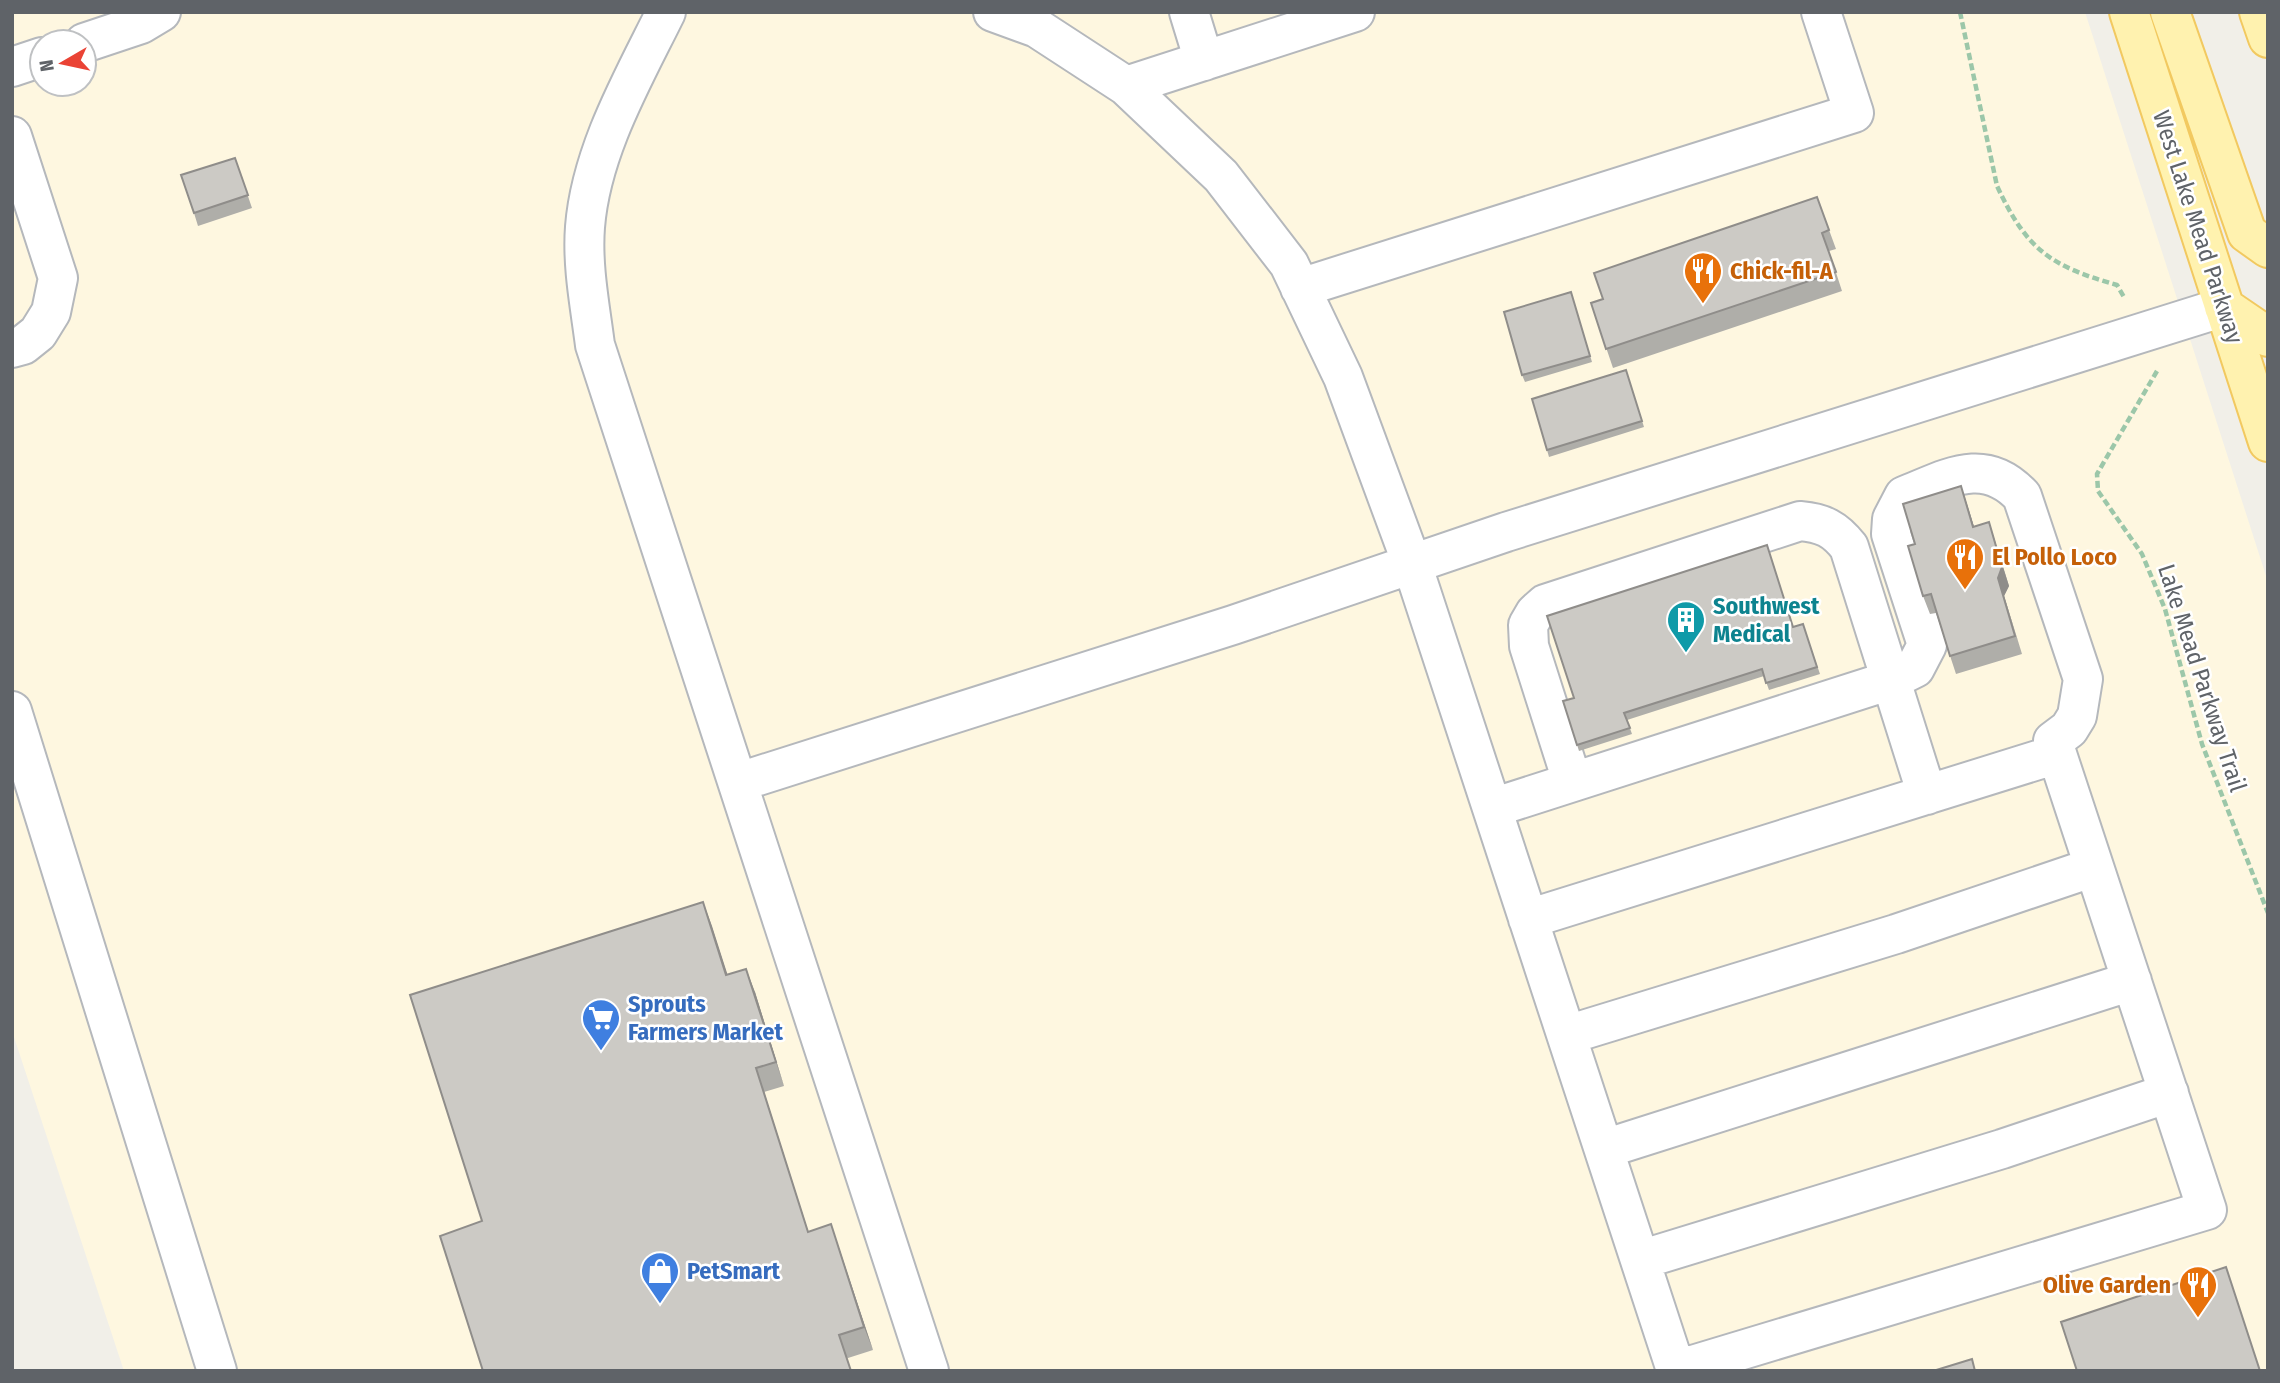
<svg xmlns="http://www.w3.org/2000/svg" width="2280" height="1383" font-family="'Fira Sans Condensed',sans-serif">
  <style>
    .commercial { fill: #fef7e0; fill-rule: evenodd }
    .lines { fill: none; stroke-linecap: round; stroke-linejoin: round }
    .minor-casing { stroke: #b5b8bc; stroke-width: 42 }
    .major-casing { stroke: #f2c960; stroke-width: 42 }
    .path { stroke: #9cc7a9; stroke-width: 4.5; stroke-dasharray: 7 3.5; stroke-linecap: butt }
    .minor { stroke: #fff; stroke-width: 38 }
    .major { stroke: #fff2af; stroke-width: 38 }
    .wall { fill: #afaea9 }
    .shaded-wall { fill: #8f8d8a }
    .building { fill: #cccac5; stroke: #8f8d8a; stroke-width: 2 }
    .labels { text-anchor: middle; stroke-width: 5; stroke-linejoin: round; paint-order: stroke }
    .street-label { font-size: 24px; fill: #5f6368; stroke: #fff }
    .food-label { font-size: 24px; font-weight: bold; fill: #c56008; stroke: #fff; text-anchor: start }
    .culture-label { font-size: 24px; font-weight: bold; fill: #0d838f; stroke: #fff; text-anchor: start }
    .shop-label { font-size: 24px; font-weight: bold; fill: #366cbe; stroke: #fff; text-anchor: start }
  </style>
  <rect width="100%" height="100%" fill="#f1efe8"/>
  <!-- commercial -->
  <path class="commercial" d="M12 12H2085L2268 582V1371H124L12 1031ZM42 42H84V84H42Z"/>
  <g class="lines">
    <defs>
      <path id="minor" d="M666 12C633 79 591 151 585 227 582 266 590 306 595 345L929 1371
        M993 12 1037 28 1126 86 1221 176 1289 264 1343 377 1412 564 1676 1370 2207 1210 2057 754 1528 919
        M1189 12 1204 61
        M84 43 141 24 161 12
        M12 67 42 57
        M1126 86 1355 12
        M12 136 58 278 51 312 38 333 23 345 12 348
        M1300 288 1854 113 1821 12
        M12 711 217 1371
        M1572 781 1529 646 1528 625 1535 613 1545 604 1800 521C1823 523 1835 529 1849 547L1927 795
        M739 782 1233 625 1506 532 2224 307
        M1492 808 1891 680 1915 668 1927 645 1891 534 1892 519 1904 496C1947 479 1984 455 2022 496L2083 679 2077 716 2069 729 2053 741 2057 754
        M1567 1035 1896 934 2094 867
        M1604 1149 2132 981
        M1640 1260 2002 1149 2169 1093"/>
      <path id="major" d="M2129 12 2268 442
        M2170 12 2247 233 2268 248
        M2259 12 2268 38
        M2224 307 2268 337"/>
    </defs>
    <!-- minor casing -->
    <use href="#minor" class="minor-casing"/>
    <!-- major casing -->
    <use href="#major" class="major-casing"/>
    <!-- path -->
    <path class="path" d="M1960 12 1997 186C2027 250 2050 266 2117 285L2124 297
      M2157 371 2097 474 2098 491 2142 554 2165 609 2202 744 2268 913"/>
    <!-- minor -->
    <use href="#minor" class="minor"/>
    <!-- major -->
    <use href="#major" class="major"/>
  </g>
  <!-- wall -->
  <path class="wall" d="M235 158 252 208 198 226 194 213Z
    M1817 197 1836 249 1829 251 1842 291 1613 368 1591 303 1603 299Z
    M1571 292 1592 362 1525 382 1522 375Z
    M1626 370 1644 427 1549 457 1547 450Z
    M1961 486 1974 527 1989 522 2009 586 2004 596 2022 654 1956 674 1936 613 1930 614 1923 596Z
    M1803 624 1820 674 1769 690 1764 676 1627 720 1632 734 1579 751 1563 701Z
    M703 902 727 974 755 992 784 1086 764 1092 808 1232 839 1248 873 1350 848 1358 482 1221Z"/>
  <!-- shaded-wall -->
  <path class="shaded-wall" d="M1961 486 1967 504 1980 546 1973 527Z
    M1989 522 2009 586 2004 596 2022 654 1998 578Z
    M703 902 712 926 735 998 726 975Z
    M746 969 755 992 784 1086 776 1062Z
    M756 1068 764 1092 816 1256 808 1232Z
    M831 1224 873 1350 864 1327Z"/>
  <!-- building -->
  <path class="building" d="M235 158 248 195 194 213 181 175Z
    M1817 197 1829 230 1822 233 1836 272 1606 349 1591 303 1603 299 1594 273Z
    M1571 292 1590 356 1522 375 1504 312Z
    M1626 370 1642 421 1547 450 1532 399Z
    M1961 486 1973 527 1989 522 2002 567 1998 578 2015 636 1950 656 1931 594 1923 596 1908 546 1915 544 1903 504Z
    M1767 545 1793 627 1803 624 1817 667 1766 683 1762 669 1624 713 1630 728 1577 745 1563 701 1574 698 1547 616Z
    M703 902 726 975 746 969 776 1062 756 1068 808 1232 831 1224 864 1327 839 1335 851 1371H483L440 1236 482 1221 410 995Z
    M2226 1267 2260 1371H2077L2061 1322Z
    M1972 1359 1975 1371H1933Z"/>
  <!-- icons -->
  <defs>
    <symbol id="restaurant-pin" viewBox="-11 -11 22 30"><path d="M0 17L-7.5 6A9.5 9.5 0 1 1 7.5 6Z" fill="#e8710a" stroke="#fff"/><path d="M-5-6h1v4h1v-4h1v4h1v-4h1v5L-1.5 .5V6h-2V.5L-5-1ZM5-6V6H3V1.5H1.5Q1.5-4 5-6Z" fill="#fff"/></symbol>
    <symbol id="building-pin" viewBox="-11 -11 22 30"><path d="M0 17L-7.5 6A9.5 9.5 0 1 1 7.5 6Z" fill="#0f9aa8" stroke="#fff"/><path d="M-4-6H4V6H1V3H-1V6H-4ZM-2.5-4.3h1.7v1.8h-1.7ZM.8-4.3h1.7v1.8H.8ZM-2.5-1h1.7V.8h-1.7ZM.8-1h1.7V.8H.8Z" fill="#fff"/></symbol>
    <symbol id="supermarket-pin" viewBox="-11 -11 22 30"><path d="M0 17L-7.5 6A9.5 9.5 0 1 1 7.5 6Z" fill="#3f7fe0" stroke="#fff"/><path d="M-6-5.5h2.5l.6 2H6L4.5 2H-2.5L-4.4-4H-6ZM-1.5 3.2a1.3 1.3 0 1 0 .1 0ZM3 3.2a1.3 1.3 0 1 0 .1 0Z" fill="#fff"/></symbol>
    <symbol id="shop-pin" viewBox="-11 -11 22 30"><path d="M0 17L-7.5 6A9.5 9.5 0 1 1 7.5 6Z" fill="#3f7fe0" stroke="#fff"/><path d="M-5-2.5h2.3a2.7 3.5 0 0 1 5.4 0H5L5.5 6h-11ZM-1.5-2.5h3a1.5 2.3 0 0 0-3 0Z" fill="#fff"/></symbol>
  </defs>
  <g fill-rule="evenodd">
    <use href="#restaurant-pin" x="1681" y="249" width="44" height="60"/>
    <use href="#restaurant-pin" x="1943" y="535" width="44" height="60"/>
    <use href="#building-pin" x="1664" y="598" width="44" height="60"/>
    <use href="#supermarket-pin" x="579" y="996" width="44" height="60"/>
    <use href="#shop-pin" x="638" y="1249" width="44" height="60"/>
    <use href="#restaurant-pin" x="2176" y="1263" width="44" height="60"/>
  </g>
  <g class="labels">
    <!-- street labels -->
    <g class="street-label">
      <text transform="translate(2198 227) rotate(72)" y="8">West Lake Mead Parkway</text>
      <text transform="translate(2202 678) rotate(72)" y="8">Lake Mead Parkway Trail</text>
    </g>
    <!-- food labels -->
    <g class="food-label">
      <text x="1730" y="279">Chick-fil-A</text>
      <text x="1992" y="565">El Pollo Loco</text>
      <text x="2171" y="1293" text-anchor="end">Olive Garden</text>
    </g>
    <!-- culture labels -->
    <g class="culture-label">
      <text x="1713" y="614">Southwest<tspan x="1713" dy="28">Medical</tspan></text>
    </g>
    <!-- shop labels -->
    <g class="shop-label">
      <text x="628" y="1012">Sprouts<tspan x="628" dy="28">Farmers Market</tspan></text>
      <text x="687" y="1279">PetSmart</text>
    </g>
  </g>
  <!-- border -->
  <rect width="2280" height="1383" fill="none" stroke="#5f6368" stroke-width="28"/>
  <!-- north arrow -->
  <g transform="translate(63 63) rotate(261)"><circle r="33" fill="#ffffff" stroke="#bfc1c3" stroke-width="2"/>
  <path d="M0-5L12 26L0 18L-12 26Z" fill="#ea4335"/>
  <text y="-10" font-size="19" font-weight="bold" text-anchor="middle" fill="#5f6368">N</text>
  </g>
</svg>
